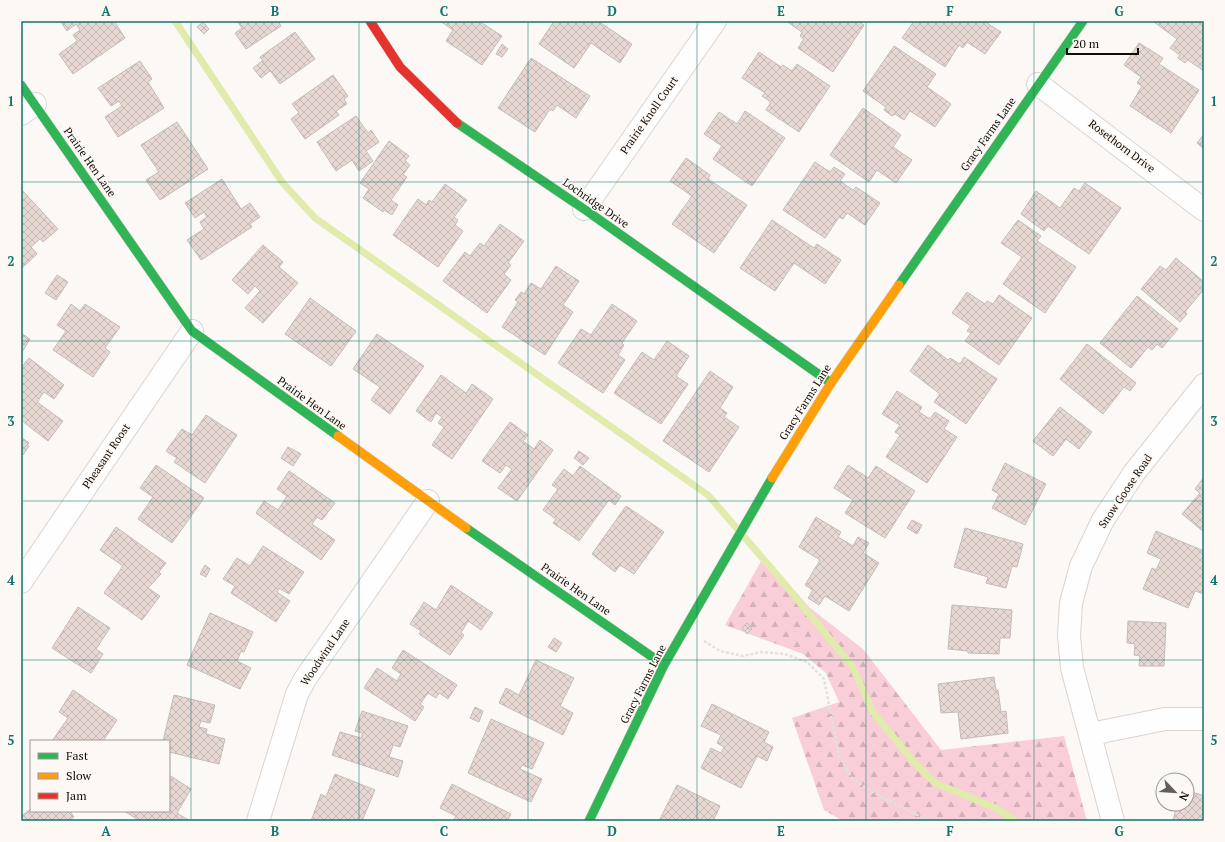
<svg xmlns="http://www.w3.org/2000/svg" width="1225" height="842" font-family="'PT Serif',serif">
  <style>
    .forest { fill: url(#forest-firs) }
    .lines { fill: none; stroke-linecap: round; stroke-linejoin: round }
    .stream { stroke: #e0ebac; stroke-width: 7 }
    .building { fill: url(#building-cross-hatch); stroke: #c3bcba }
    .street-casing { stroke: #dbd4d0; stroke-width: 24 }
    .fast-casing { stroke: #dbd4d0; stroke-width: 10 }
    .slow-casing { stroke: #dbd4d0; stroke-width: 10 }
    .jam-casing { stroke: #dbd4d0; stroke-width: 10 }
    .path { stroke: #e2e1e0; stroke-width: 2.5; stroke-dasharray: 3 2; stroke-linecap: butt }
    .street { stroke: #fefefe; stroke-width: 22 }
    .fast { stroke: #30b455; stroke-width: 9 }
    .slow { stroke: #ff9f0a; stroke-width: 9 }
    .jam { stroke: #e5322d; stroke-width: 9 }
    .grid { fill: none; stroke: #0f766e; stroke-width: 1; stroke-opacity: 0.55 }
    .labels { text-anchor: middle; stroke-width: 3; stroke-linejoin: round; paint-order: stroke }
    .street-label { font-size: 11px; fill: #130b05; stroke: #fdf8f4 }
    .neatline { fill: none; stroke: #0f766e; stroke-width: 1.5 }
    .grid-label { font-size: 13px; text-anchor: middle; font-weight: bold; fill: #0f766e }
  </style>
  <defs>
    <pattern id="forest-firs" width="22" height="20" patternUnits="userSpaceOnUse"><rect width="22" height="20" fill="#f9ced8"/><path d="M5 1l3.5 6h-7zM16 11l3.5 6h-7z" fill="#d5b0b8"/></pattern>
    <pattern id="building-cross-hatch" width="8" height="8" patternUnits="userSpaceOnUse"><rect width="8" height="8" fill="#e7d8d4"/><path d="M0 0l8 8M0 8l8-8" fill="none" stroke="#c5b8b4"/></pattern>
  </defs>
  <rect width="100%" height="100%" fill="#fbf8f6"/>
  <!-- forest -->
  <path class="forest" d="M764 556 810 608 863 649 941 750 1064 736 1087 821H843L824 810 792 718 839 702 826 673 803 654 725 625Z"/>
  <g class="lines">
    <!-- stream -->
    <path class="stream" d="M175 21 282 182 315 218 708 495 778 576 852 666 873 712 912 760 935 783 996 808 1015 821"/>
  </g>
  <!-- building -->
  <path class="building" d="M60 21H114L125 38 73 74 59 54 77 41 73 35 80 30 76 24 67 31Z
    M237 21H280L279 22 281 26 246 49 235 33 242 28Z
    M440 21H479L502 36 482 65 446 41 453 30Z
    M554 21H598L632 44 620 63 591 43 574 68 539 44Z
    M786 21H858L864 25 833 72 798 48 804 39 800 36 802 32Z
    M914 21H984L1001 32 985 54 967 42 963 48 959 45 945 67 902 38Z
    M1155 21H1204V71L1188 60 1185 63 1178 58 1180 55 1170 48 1177 39 1154 22Z
    M203 22 209 29 204 34 197 27Z
    M295 32 315 59 280 84 260 57Z
    M1139 43 1163 58 1159 64 1199 90 1171 133 1130 106 1142 86 1137 83 1141 77 1124 65Z
    M502 44 508 49 502 57 496 54Z
    M894 46 936 74 927 87 951 104 935 127 910 111 904 120 895 114 892 116 884 110 886 107 863 91Z
    M759 52 781 67 783 65 792 71 797 64 830 86 799 132 766 110 771 102 762 96 765 93 742 78Z
    M531 58 590 96 576 118 557 105 553 111 550 109 535 132 498 108Z
    M140 61 152 79 148 82 164 108 118 137 105 117 122 106 119 101 111 106 98 88Z
    M262 61 270 71 261 78 253 68Z
    M333 75 348 96 344 99 347 104 336 111 339 115 305 139 291 119 299 113 292 104Z
    M863 108 901 135 893 147 912 160 896 183 877 170 869 182 830 155Z
    M745 111 785 138 752 186 713 159 722 146 704 134 719 112 737 124Z
    M356 116 368 133 371 130 379 142 366 151 373 161 359 171 352 160 336 171 317 142Z
    M177 122 208 169 160 200 146 180 159 172 141 145Z
    M1204 134V149L1197 143Z
    M389 141 409 156 405 161 410 165 403 175 407 177 391 200 398 205 392 215 384 210 383 212 363 198 369 189 360 183Z
    M686 158 710 175 708 179 747 205 714 253 672 224 692 196 670 181Z
    M815 162 830 172 834 167 845 174 840 181 853 190 856 187 880 203 865 225 847 213 843 219 839 217 825 238 783 210Z
    M222 179 241 209 250 203 260 217 250 224 252 227 201 260 187 240 204 229 200 222 207 217 204 212 195 218 185 203Z
    M1085 183 1121 208 1089 254 1048 226 1044 231 1021 214 1036 191 1060 208 1074 188 1079 191Z
    M445 184 467 200 454 217 458 220 455 225 463 231 438 267 393 235 418 199 426 205 429 200 432 202Z
    M21 189 58 229 43 242 40 239 31 247 37 254 21 269Z
    M772 220 814 248 817 244 841 260 825 284 794 263 775 291 740 268Z
    M1018 220 1041 236 1037 241 1076 267 1045 313 1003 284 1022 257 1001 243Z
    M500 224 524 241 508 263 511 265 504 274 511 280 487 313 443 281 465 252 470 256 480 243 484 246Z
    M263 245 283 262 279 267 298 283 263 323 245 308 260 291 255 286 248 294 232 280Z
    M1176 258 1204 282V289L1185 312 1187 314 1180 322 1141 289 1160 266 1166 270Z
    M556 266 579 281 563 305 573 312 545 355 502 327 518 302 515 300 521 292 524 294 531 283 541 289Z
    M57 275 68 282 56 300 45 293Z
    M967 292 985 304 987 301 993 304 999 295 1032 318 999 365 965 341 971 333 967 331 971 326 952 313Z
    M1137 296 1178 329 1162 348 1157 344 1152 350 1148 347 1131 368 1100 343Z
    M310 298 356 331 331 366 285 334Z
    M71 304 80 311 85 304 120 327 105 348 110 352 93 377 53 350 66 331 57 325Z
    M612 304 637 321 622 343 624 345 618 355 625 360 603 393 558 363 581 329 591 335Z
    M21 333 30 339 21 354Z
    M377 334 424 366 390 414 371 400 380 387 353 369Z
    M667 341 689 356 676 376 688 384 661 424 614 393 642 352 654 360Z
    M1087 344 1136 383 1130 391 1124 387 1103 414 1060 379Z
    M928 345 948 360 950 358 960 364 964 357 997 379 966 424 934 402 940 394 910 371Z
    M29 358 64 385 54 399 44 392 37 402 63 421 48 441 21 420V368Z
    M710 371 733 387 720 408 727 413 724 417 739 427 709 472 663 441Z
    M441 375 466 393 472 384 493 399 452 459 432 445 444 427 438 423 442 417 436 413 431 422 416 411Z
    M897 391 922 407 919 412 930 419 935 412 949 421 944 429 957 437 927 483 886 457 900 435 895 432 900 425 882 414Z
    M1060 407 1092 432 1079 449 1066 439 1053 456 1033 441Z
    M206 415 237 435 205 483 174 462 177 458 166 451 182 429 192 435Z
    M510 422 528 435 523 441 534 449 540 440 553 450 517 501 498 488 512 469 506 465 500 473 482 461Z
    M21 437 29 443 27 445 29 446 23 455 21 454Z
    M288 447 301 454 293 466 281 458Z
    M579 451 589 458 583 465 574 458Z
    M1005 463 1046 484 1025 525 992 508 999 494 992 490Z
    M156 465 204 498 172 543 138 519 153 497 140 488Z
    M848 465 868 478 876 466 915 491 885 538 845 513 853 500 834 488Z
    M580 466 621 496 615 505 609 500 579 541 553 523 556 519 543 510 558 489 552 485 564 469 573 476Z
    M289 471 335 503 322 520 317 517 312 524 335 540 321 560 256 513 264 501 278 510 287 496 277 489Z
    M1204 477V532L1182 514 1200 493 1195 489Z
    M626 506 664 532 634 574 620 565 615 572 592 554Z
    M816 517 841 532 838 537 853 546 858 537 869 543 863 553 879 563 849 611 825 596 819 605 808 598 813 590 805 585 820 560 799 547Z
    M912 520 922 525 917 534 907 528Z
    M116 527 166 563 159 572 161 574 148 588 160 596 142 620 104 593 123 566 100 550Z
    M965 528 1023 544 1017 567 1012 566 1006 588 986 583 988 577 954 567Z
    M1156 531 1204 551V594L1195 591 1188 608 1143 589 1152 568 1156 570 1161 559 1147 553Z
    M263 546 304 572 289 594 279 588 277 592 290 601 276 622 231 593 235 586 223 579 237 558 250 566Z
    M205 565 210 569 206 577 200 574Z
    M451 585 493 613 481 630 468 621 461 633 464 635 450 655 419 634 421 631 410 624 424 602 436 610Z
    M952 605 1012 610 1010 638H1000L999 654 968 653V651L948 649Z
    M78 607 110 628 96 649 103 654 91 673 52 648Z
    M210 613 253 632 244 652 241 651 237 661 251 668 240 689 187 665Z
    M1128 621 1166 623 1164 666H1139L1140 656 1134 655 1135 644 1127 643Z
    M747 623 752 629 747 634 742 628Z
    M554 638 562 643 556 652 548 647Z
    M403 650 457 685 448 699 439 693 436 698 428 693 420 704 424 707 415 721 364 688 377 668 397 681 401 674 392 668Z
    M536 660 574 678 560 706 573 713 563 735 499 703 506 688 519 695Z
    M994 677 996 690H998L1001 712 1006 711 1008 733 961 739 958 712 941 713 938 684Z
    M73 690 117 720 103 741H52L68 718 59 712Z
    M174 695 215 705 210 723 201 721 199 727 207 729 206 734 225 739 219 764 169 752V741H163Z
    M712 704 769 732 764 742 773 747 767 761 757 756 741 788 701 768 711 748 721 753 724 747 717 743 721 735 701 726Z
    M475 707 483 711 479 722 470 718Z
    M362 711 408 726 400 747 393 745 389 757 403 761 398 777 332 755 340 732 361 738 363 733 355 731Z
    M491 719 544 743 532 769 522 765 520 769 542 779 531 802 468 773Z
    M335 774 375 790 362 821H311L321 794 326 797Z
    M169 775 191 789 177 813 190 821H140L124 811H169Z
    M452 784 511 814 507 821H453L456 816 440 808Z
    M677 785 720 806 713 821H659Z
    M1187 791 1202 795V797L1204 798V821H1173L1177 804H1187Z
    M31 809V811H70L74 817 68 821H21V816Z"/>
  <g class="lines">
    <defs>
      <path id="street" d="M1038 84 1204 210
        M21 114 35 104
        M584 209 715 21
        M21 582 192 331
        M1091 734 1165 719H1204
        M258 821 297 694 305 679 428 501
        M1113 821 1072 668 1069 636 1071 603 1081 566 1103 520 1134 473 1204 385"/>
      <path id="fast" d="M21 85 192 331 338 436
        M457 123 584 209 831 383
        M899 285 1083 21
        M466 528 664 665
        M589 821 664 665 772 478"/>
      <path id="slow" d="M338 436 466 528
        M772 478 831 383 899 285"/>
      <path id="jam" d="M370 21 400 67 457 123"/>
    </defs>
    <!-- street casing -->
    <use href="#street" class="street-casing"/>
    <!-- fast casing -->
    <use href="#fast" class="fast-casing"/>
    <!-- slow casing -->
    <use href="#slow" class="slow-casing"/>
    <!-- jam casing -->
    <use href="#jam" class="jam-casing"/>
    <!-- path -->
    <path class="path" d="M704 641 720 651 743 656 761 652 785 654 807 662 824 679 839 756 852 778 876 794 929 821"/>
    <!-- street -->
    <use href="#street" class="street"/>
    <!-- fast -->
    <use href="#fast" class="fast"/>
    <!-- slow -->
    <use href="#slow" class="slow"/>
    <!-- jam -->
    <use href="#jam" class="jam"/>
  </g>
  <!-- grid -->
  <path class="grid" d="M191 21V821M359 21V821M528 21V821M697 21V821M866 21V821M1034 21V821M21 182H1204M21 341H1204M21 501H1204M21 660H1204"/>
  <g class="labels">
    <!-- street labels -->
    <g class="street-label">
      <text transform="translate(649 115) rotate(-55)" y="4">Prairie Knoll Court</text>
      <text transform="translate(988 134) rotate(-55)" y="4">Gracy Farms Lane</text>
      <text transform="translate(1122 146) rotate(37)" y="4">Rosethorn Drive</text>
      <text transform="translate(90 162) rotate(55)" y="4">Prairie Hen Lane</text>
      <text transform="translate(596 203) rotate(35)" y="4">Lochridge Drive</text>
      <text transform="translate(805 402) rotate(-58)" y="4">Gracy Farms Lane</text>
      <text transform="translate(312 403) rotate(36)" y="4">Prairie Hen Lane</text>
      <text transform="translate(106 456) rotate(-56)" y="4">Pheasant Roost</text>
      <text transform="translate(1125 491) rotate(-56)" y="4">Snow Goose Road</text>
      <text transform="translate(576 589) rotate(35)" y="4">Prairie Hen Lane</text>
      <text transform="translate(325 652) rotate(-56)" y="4">Woodwind Lane</text>
      <text transform="translate(643 684) rotate(-63)" y="4">Gracy Farms Lane</text>
    </g>
  </g>
  <!-- border -->
  <rect width="1225" height="842" fill="none" stroke="#fdf8f4" stroke-width="44"/>
  <!-- legend -->
  <rect x="30" y="740" width="140" height="72" fill="#fdf8f4" stroke="#9f9994"/>
  <rect x="38" y="753" width="20" height="6" fill="#30b455" stroke="#9f9994"/>
  <text x="66" y="760" font-size="12" fill="#130b05">Fast</text>
  <rect x="38" y="773" width="20" height="6" fill="#ff9f0a" stroke="#9f9994"/>
  <text x="66" y="780" font-size="12" fill="#130b05">Slow</text>
  <rect x="38" y="793" width="20" height="6" fill="#e5322d" stroke="#9f9994"/>
  <text x="66" y="800" font-size="12" fill="#130b05">Jam</text>
  <!-- north arrow -->
  <g transform="translate(1175 792) rotate(115)"><circle r="19" fill="#fdf8f4" stroke="#9f9994"/>
  <path d="M0-3L7 15L0 10L-7 15Z" fill="#645e59"/>
  <text y="-6" font-size="11" font-weight="bold" text-anchor="middle" fill="#130b05">N</text>
  </g>
  <!-- scale -->
  <path d="M1067 48v6h71v-6" fill="none" stroke="#130b05" stroke-width="2"/>
  <text x="1073" y="48" font-size="12" fill="#130b05" stroke="#fdf8f4" stroke-width="3" paint-order="stroke">20 m</text>
  <rect x="22" y="22" width="1181" height="798" class="neatline"/>
  <g class="grid-label">
    <text x="106" y="16">A</text>
    <text x="275" y="16">B</text>
    <text x="444" y="16">C</text>
    <text x="612" y="16">D</text>
    <text x="781" y="16">E</text>
    <text x="950" y="16">F</text>
    <text x="1119" y="16">G</text>
    <text x="11" y="106">1</text>
    <text x="1214" y="106">1</text>
    <text x="11" y="266">2</text>
    <text x="1214" y="266">2</text>
    <text x="11" y="426">3</text>
    <text x="1214" y="426">3</text>
    <text x="11" y="585">4</text>
    <text x="1214" y="585">4</text>
    <text x="11" y="745">5</text>
    <text x="1214" y="745">5</text>
    <text x="106" y="836">A</text>
    <text x="275" y="836">B</text>
    <text x="444" y="836">C</text>
    <text x="612" y="836">D</text>
    <text x="781" y="836">E</text>
    <text x="950" y="836">F</text>
    <text x="1119" y="836">G</text>
  </g>
</svg>
